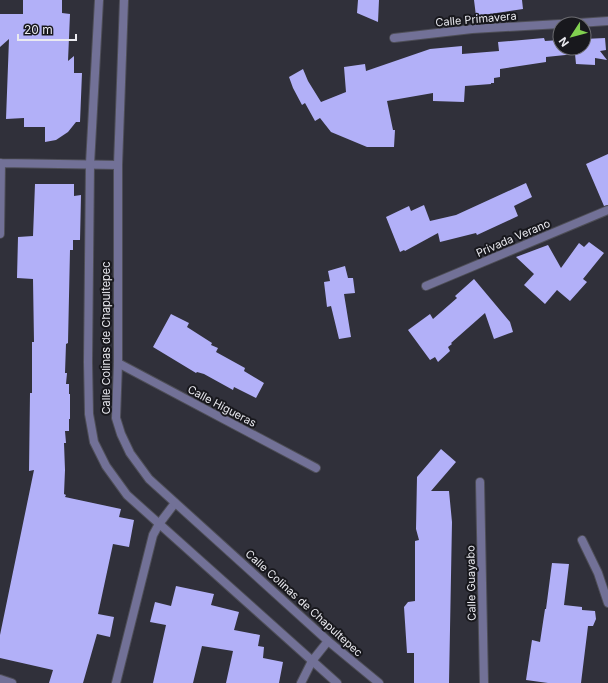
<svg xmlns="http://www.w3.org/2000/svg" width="608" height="683" font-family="Inter,sans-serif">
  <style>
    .building { fill: #b2b0f8 }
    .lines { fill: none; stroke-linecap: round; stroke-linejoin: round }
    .minor-casing { stroke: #4e4e57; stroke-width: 10 }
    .tertiary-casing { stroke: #4e4e57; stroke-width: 10 }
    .minor { stroke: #727197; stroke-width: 8 }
    .tertiary { stroke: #727197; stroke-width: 8 }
    .labels { text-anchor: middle; stroke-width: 4; stroke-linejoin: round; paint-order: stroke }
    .street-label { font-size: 11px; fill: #eaeaf0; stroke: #18181d }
  </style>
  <rect width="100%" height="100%" fill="#30303a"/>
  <!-- building -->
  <path class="building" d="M23 0H62V13L70 14 68 61 74 56V73H82L80 122H76L68 132 56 140 45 142V127H24V118L6 119 9 39 0 47V14H23Z
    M358 0H379L378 22 357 13Z
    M474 0H522L523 9 476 16Z
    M544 38 545 41 560 40V48H584V39L605 38 606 50 600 51 607 60 595 58V65L576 64 575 54 546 57V62L500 69V77L494 78V83H491V84L465 86 464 102 433 101V93L387 101 393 130H395L394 147H367L331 132 320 118 315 121 305 103 302 105 293 88 289 77 303 69 308 81 321 102 346 92 344 67 365 64 366 71 430 49 462 46V54L499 51 498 42Z
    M608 154V205L604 206 586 164Z
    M526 183 532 197 514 206 518 216 477 235 476 233 440 242 438 233 405 251 404 250 400 252 386 217 409 206 411 211 424 205 430 221 456 215Z
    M35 184H74V196L81 195 80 240H73V250H70L68 343 66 344 65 373H67L66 384H69V394H70V419H69V431H65L66 443H64L65 470 64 494 66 495 65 497 121 509 119 517 134 520 129 547 113 544 98 614 114 617 110 637 97 634 83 683H49L53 670 0 658V635L34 470 29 471 30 393H32V342H34L33 279 17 278 18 237 33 236Z
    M589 242 604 253 583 279 587 282 570 301 557 290 545 304 524 285 534 274 516 257 548 245 561 268 579 243 584 247Z
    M345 266 348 278H353L355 293 344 294 351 337 339 339 331 306 327 307 324 282 330 281 328 271Z
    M474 279 510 322 513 332 494 339 485 313 451 343 452 344 448 347 450 351 438 362 435 357 430 360 408 330 430 314 433 319 457 298 455 296Z
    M171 314 189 323 187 327 212 343 211 345 218 348 216 352 245 368 244 371 264 383 256 398 234 387 233 390 204 374 197 372 196 373 153 347Z
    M441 449 456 462 431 491H449L452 522 449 683H414V653H407L404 607 408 602 415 601V541L419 540 416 529 417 477Z
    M552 563 569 564 564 605 582 607V610L595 611 596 619 593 626H588L581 683H548L526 680 532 640 540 642 545 609H546Z
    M176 586 214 594 211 605 239 612 234 630 260 635 258 646 264 647 263 658 283 662 279 683H226L233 651 202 646 193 683H153L166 625 150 622 155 602 171 606Z"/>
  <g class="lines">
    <defs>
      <path id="minor" d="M564 24 608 21
        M394 38 472 29 560 24
        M0 163 118 165
        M0 234 1 163
        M426 286 608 210
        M118 363 316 468
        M480 482 484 683
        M582 540 598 573 608 603
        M0 679 12 683
        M116 683 153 535 159 524 175 503
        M301 683 312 661 328 641"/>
      <path id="tertiary" d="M99 0 90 164 88 362 89 414 94 442 106 466 127 495 337 683
        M124 0 118 165V363L116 418 121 434 130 453 149 479 328 641 379 683"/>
    </defs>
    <!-- minor casing -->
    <use href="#minor" class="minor-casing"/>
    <!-- tertiary casing -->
    <use href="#tertiary" class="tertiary-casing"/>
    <!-- minor -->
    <use href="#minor" class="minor"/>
    <!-- tertiary -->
    <use href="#tertiary" class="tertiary"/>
  </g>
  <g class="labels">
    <!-- street labels -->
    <g class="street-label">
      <text transform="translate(476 19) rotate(-5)" y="4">Calle Primavera</text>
      <text transform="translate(513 238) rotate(-23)" y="4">Privada Verano</text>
      <text transform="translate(106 338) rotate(-90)" y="4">Calle Colinas de Chapultepec</text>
      <text transform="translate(222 406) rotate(28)" y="4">Calle Higueras</text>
      <text transform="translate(471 583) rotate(-91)" y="4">Calle Guayabo</text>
      <text transform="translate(304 603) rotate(42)" y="4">Calle Colinas de Chapultepec</text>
    </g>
  </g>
  <!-- north arrow -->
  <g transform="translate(572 36) rotate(234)"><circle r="19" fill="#18181d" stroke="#6c6c71"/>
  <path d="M0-3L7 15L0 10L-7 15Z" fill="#81d050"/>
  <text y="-6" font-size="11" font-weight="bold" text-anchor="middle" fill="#eaeaf0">N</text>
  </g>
  <!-- scale -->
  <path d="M18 34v6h58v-6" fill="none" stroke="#eaeaf0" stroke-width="2"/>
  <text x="24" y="34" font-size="12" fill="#eaeaf0" stroke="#18181d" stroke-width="3" paint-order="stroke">20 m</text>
</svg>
